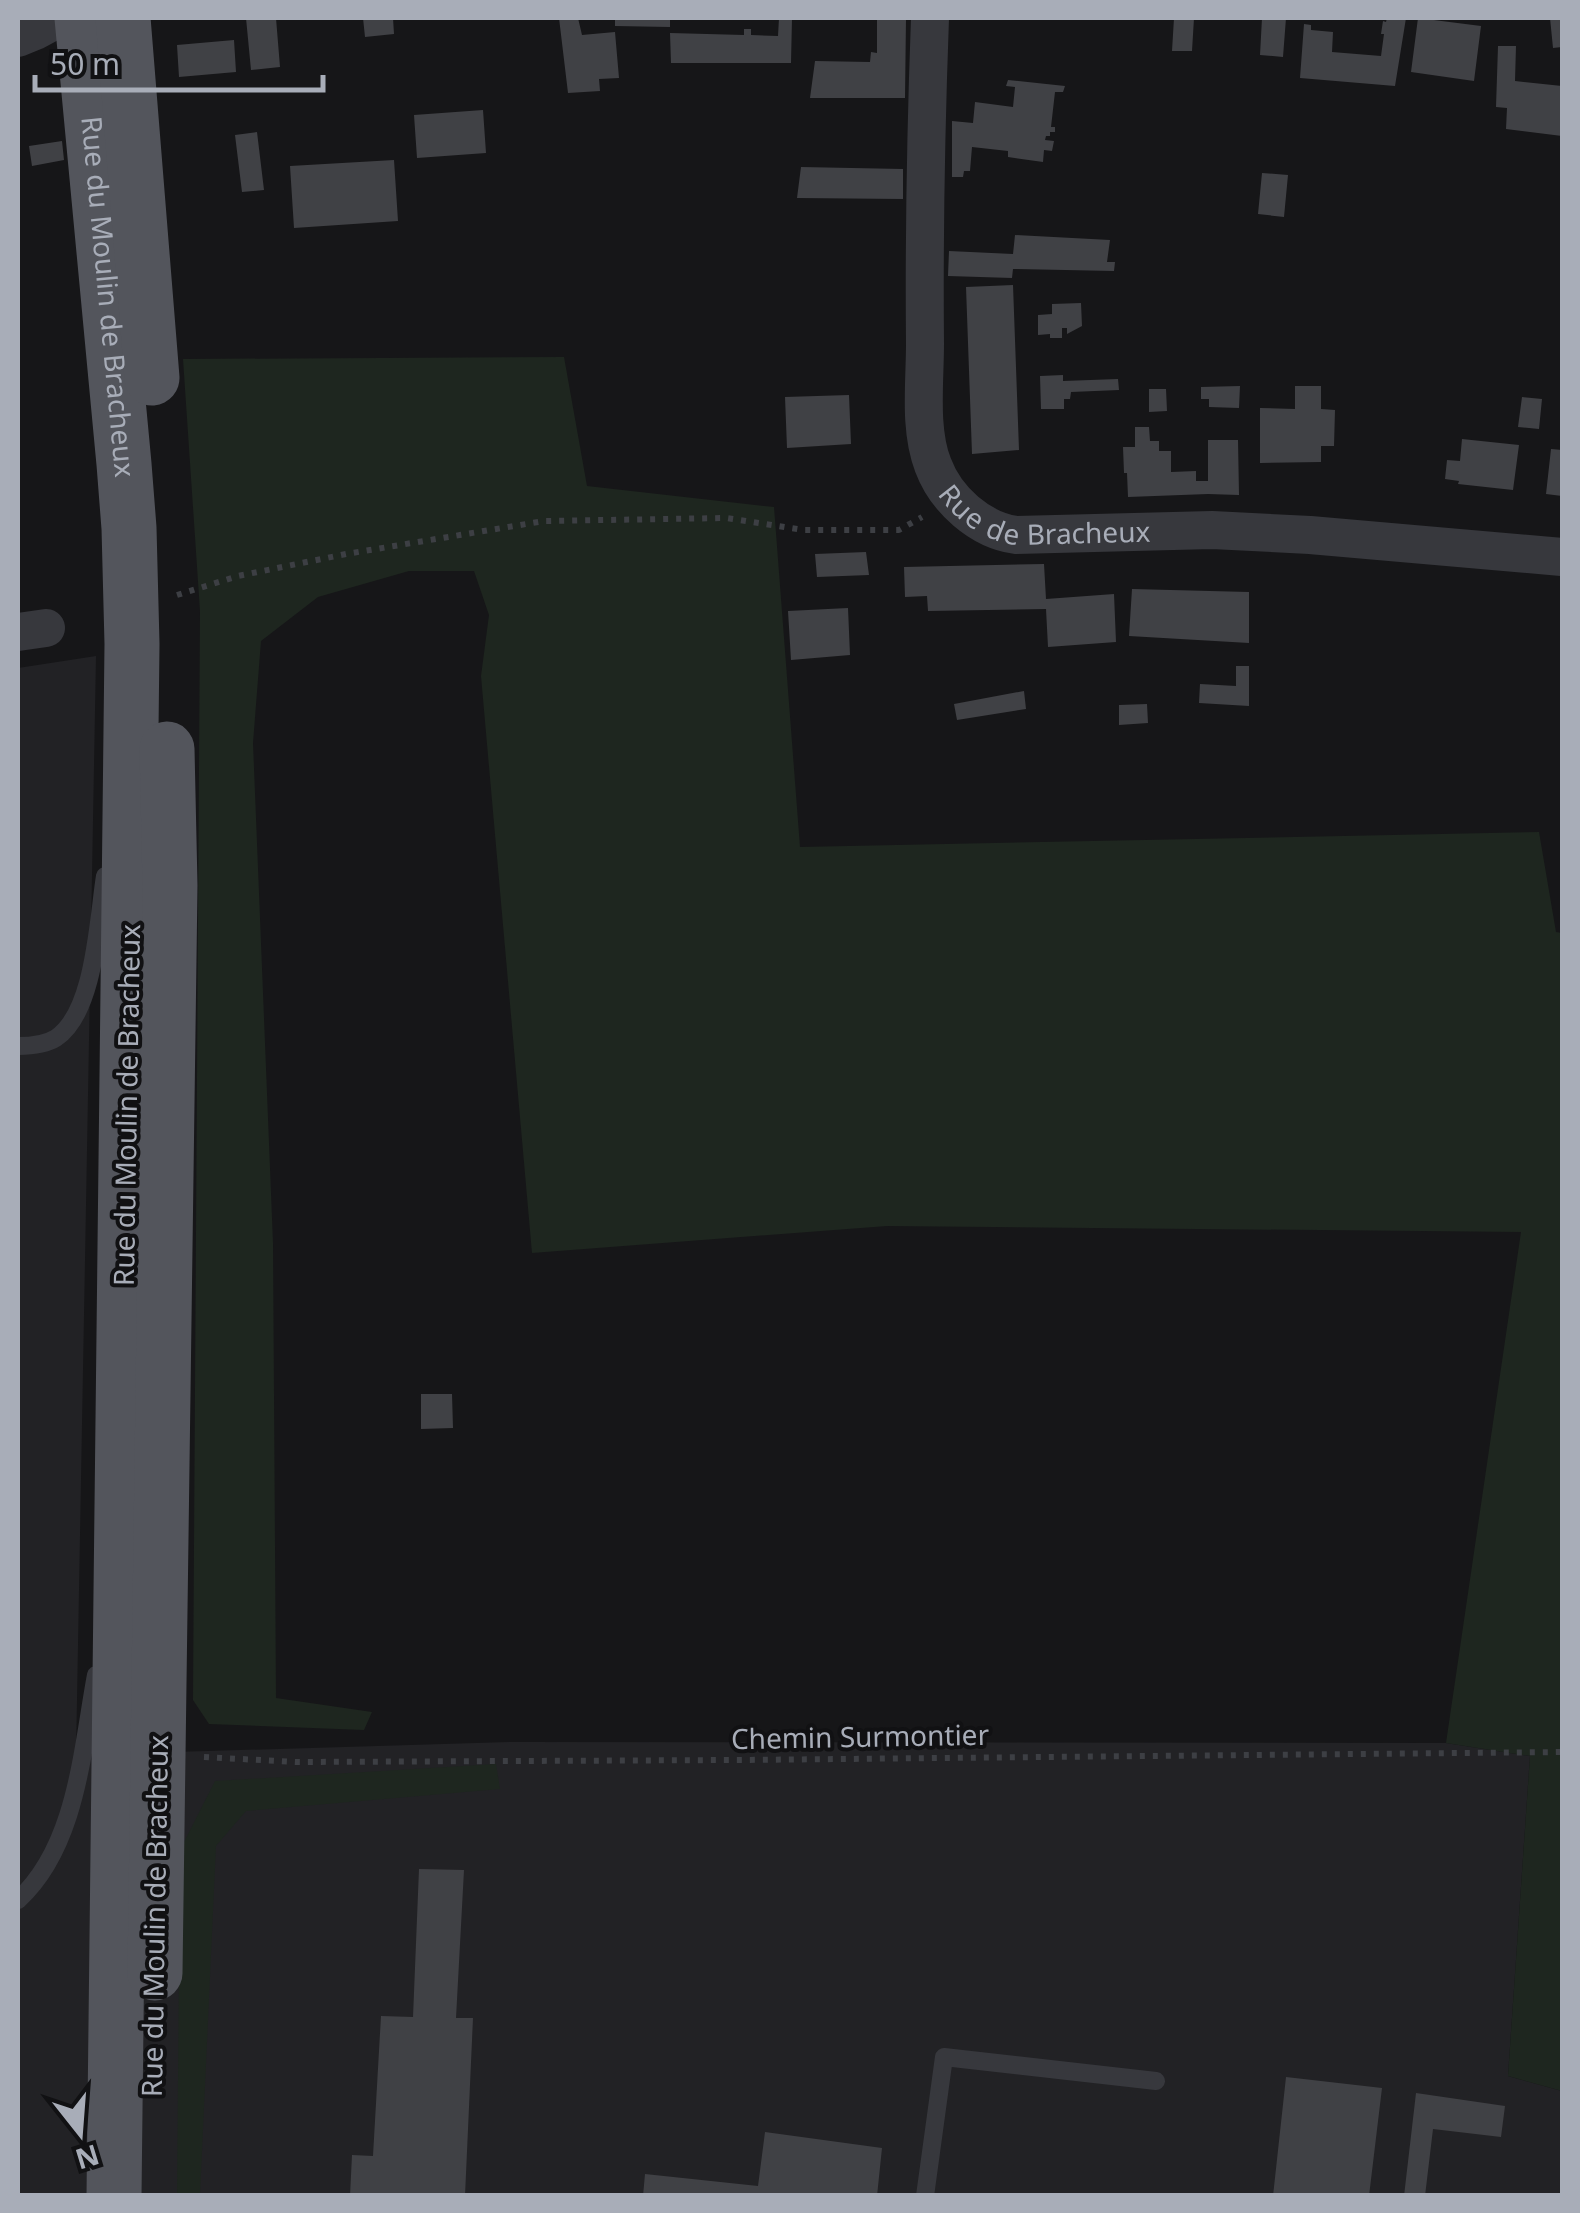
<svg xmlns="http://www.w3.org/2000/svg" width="1580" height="2213" font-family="'Noto Sans',sans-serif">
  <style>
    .built { fill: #222225 }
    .green { fill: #1e261f }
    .building { fill: #404145 }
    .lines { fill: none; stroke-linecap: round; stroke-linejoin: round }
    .path { stroke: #3d3f44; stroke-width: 6; stroke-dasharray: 5 8; stroke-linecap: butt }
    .service { stroke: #37383d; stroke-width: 18 }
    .minor { stroke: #37383d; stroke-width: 38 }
    .primary { stroke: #53555c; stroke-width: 55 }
    .labels { text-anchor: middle; stroke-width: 8; stroke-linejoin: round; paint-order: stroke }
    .street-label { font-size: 28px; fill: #a8adb8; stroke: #111113 }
  </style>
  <rect width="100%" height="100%" fill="#161618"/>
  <!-- built -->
  <path class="built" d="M96 656 76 1755 509 1742 1446 1743 1530 1756 1508 2076 1562 2091V2195L18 2196V668Z"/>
  <!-- green -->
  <path class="green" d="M564 357 587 486 774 507 800 847 1539 832 1556 932 1562 933V2091L1508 2076 1530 1756 1446 1743 1521 1232 887 1226 532 1253 481 676 489 615 474 571H409L318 597 261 641 253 743 273 1243 276 1698 372 1712 364 1730 209 1724 193 1700 200 611 183 359Z
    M496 1764 500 1789 246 1811 216 1846 200 2195 177 2196 180 1850 215 1781Z"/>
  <!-- building -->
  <path class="building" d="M246 18H276L280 67 251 70Z
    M363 18H393L394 34 365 37Z
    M559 18H578L582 35 615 32 619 78 599 79 600 91 568 93Z
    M615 18H670V27L615 26Z
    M779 18H792L791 63H671L670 33 744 35V29H751V35L778 36Z
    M877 18H906L905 98H810L815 61 870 62 871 52 877 53Z
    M1174 18H1194L1192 51H1172Z
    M1262 18H1286L1283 57 1260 55Z
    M1387 18H1406L1395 86 1300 78 1304 24 1311 25V30L1333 32 1332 52 1381 56 1384 34H1381L1383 21 1386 22Z
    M1418 18 1481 26 1474 81 1411 72Z
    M1550 18H1562V47L1553 48Z
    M234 40 236 72 179 77 177 45Z
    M1498 46H1516L1515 81 1562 86V136L1506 129 1507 108 1496 107Z
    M1008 80 1065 86 1063 92H1055L1051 127H1055V132H1050V136H1046L1045 140 1054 141 1052 151 1044 150 1043 162 1008 157V151L972 147 970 171H964L963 177H952V121L973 123 975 102 1013 107 1015 87 1006 86Z
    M483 110 486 153 417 158 414 115Z
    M257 132 264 190 242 192 235 135Z
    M62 141 64 160 32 166 29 146Z
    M394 160 398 221 294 228 290 166Z
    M801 167 903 169V199L797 198Z
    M1262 173 1288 175 1284 217 1258 214Z
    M1015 235 1110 240 1107 262H1115L1114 271 1013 269 1012 278 948 276 949 251 1013 254Z
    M1013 285 1019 450 972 454 966 287Z
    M1081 303 1082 326 1067 334V328H1062V338H1050V334L1038 335V315L1052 314V304Z
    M1063 375V381L1118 379 1119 390 1071 392 1070 399H1064V409H1041L1040 376Z
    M1240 386 1239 408 1209 407V399H1201V387Z
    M1295 386H1321V409L1335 410 1334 446H1321V462L1260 463V408L1295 409Z
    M1149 389H1166L1167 411 1149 412Z
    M849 395 851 444 787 448 785 397Z
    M1522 397 1542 399 1539 429 1518 427Z
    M1135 427H1149L1150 441H1159V451H1171V472L1196 471V481H1208V440H1238L1239 495 1208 494 1128 497 1127 473H1124L1123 447H1135Z
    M1462 439 1519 445 1513 490 1458 484 1459 481 1445 479 1447 460 1460 461Z
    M1551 449 1562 450V496L1546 494Z
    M866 552 869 575 817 577 815 554Z
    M1044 564 1046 599 1114 594 1116 642 1048 647 1046 609 928 611 927 596 905 597 904 567Z
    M1132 589 1249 592V643L1129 636Z
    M848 608 850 655 791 660 788 611Z
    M1236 666H1249V706L1199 703 1200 684 1236 686Z
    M1024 691 1026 709 957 720 954 704Z
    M1147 704 1148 723 1119 725V705Z
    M421 1394H452L453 1428 421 1429Z
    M419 1869 464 1870 456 2018H473L465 2196H350L352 2155 373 2156 381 2016 413 2017Z
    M1286 2077 1382 2088 1369 2196H1273Z
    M1416 2093 1505 2106 1501 2137 1433 2129 1425 2196H1404Z
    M765 2132 882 2148 877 2196H643L645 2174 758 2186Z"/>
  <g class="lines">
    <!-- path -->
    <path class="path" d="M177 595 238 576 346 554 544 521 727 518 804 530H899L922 517
      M204 1757 296 1762 738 1760 1562 1752"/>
    <!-- service -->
    <path class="service" d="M18 1046C30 1046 45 1045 56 1038 95 1012 98 920 105 876
      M18 1900C77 1846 82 1750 96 1675
      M925 2196 944 2057 1156 2081"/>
    <!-- minor -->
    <g class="minor">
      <path id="s1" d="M930 18C926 126 924 236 925 344 925 383 919 429 933 465 946 500 980 530 1016 535L1212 530 1310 535 1562 557"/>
      <path d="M18 38 35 31 59 18"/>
      <path d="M18 632 46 628"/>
    </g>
    <!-- primary -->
    <g class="primary">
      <path id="s2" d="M82 18 124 464 129 528 132 644 114 2196"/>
      <path d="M123 18 152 378"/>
      <path d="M155 1973 170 885 167 749"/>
    </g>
  </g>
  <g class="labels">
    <!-- street labels -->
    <g class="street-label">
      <text dy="10" stroke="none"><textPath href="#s2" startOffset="280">Rue du Moulin de Bracheux</textPath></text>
      <text dy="10" stroke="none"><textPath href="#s1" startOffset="585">Rue de Bracheux</textPath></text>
      <text transform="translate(127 1105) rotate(-89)" y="10">Rue du Moulin de Bracheux</text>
      <text transform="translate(860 1737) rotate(-1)" y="10">Chemin Surmontier</text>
      <text transform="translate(155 1916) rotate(-89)" y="10">Rue du Moulin de Bracheux</text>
    </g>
  </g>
  <!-- border -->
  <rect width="1580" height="2213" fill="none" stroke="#a8adb8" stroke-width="40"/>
  <!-- north arrow -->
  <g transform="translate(80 2133) rotate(163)" stroke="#111113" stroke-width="8" paint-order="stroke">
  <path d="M0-8L18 38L0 25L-18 38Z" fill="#a8adb8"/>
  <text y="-15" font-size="28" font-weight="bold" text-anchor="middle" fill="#a8adb8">N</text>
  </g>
  <!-- scale -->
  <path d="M35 75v15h288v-15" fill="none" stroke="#a8adb8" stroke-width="5"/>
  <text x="50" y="75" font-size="30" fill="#a8adb8" stroke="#111113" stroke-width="8" paint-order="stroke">50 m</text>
</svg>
